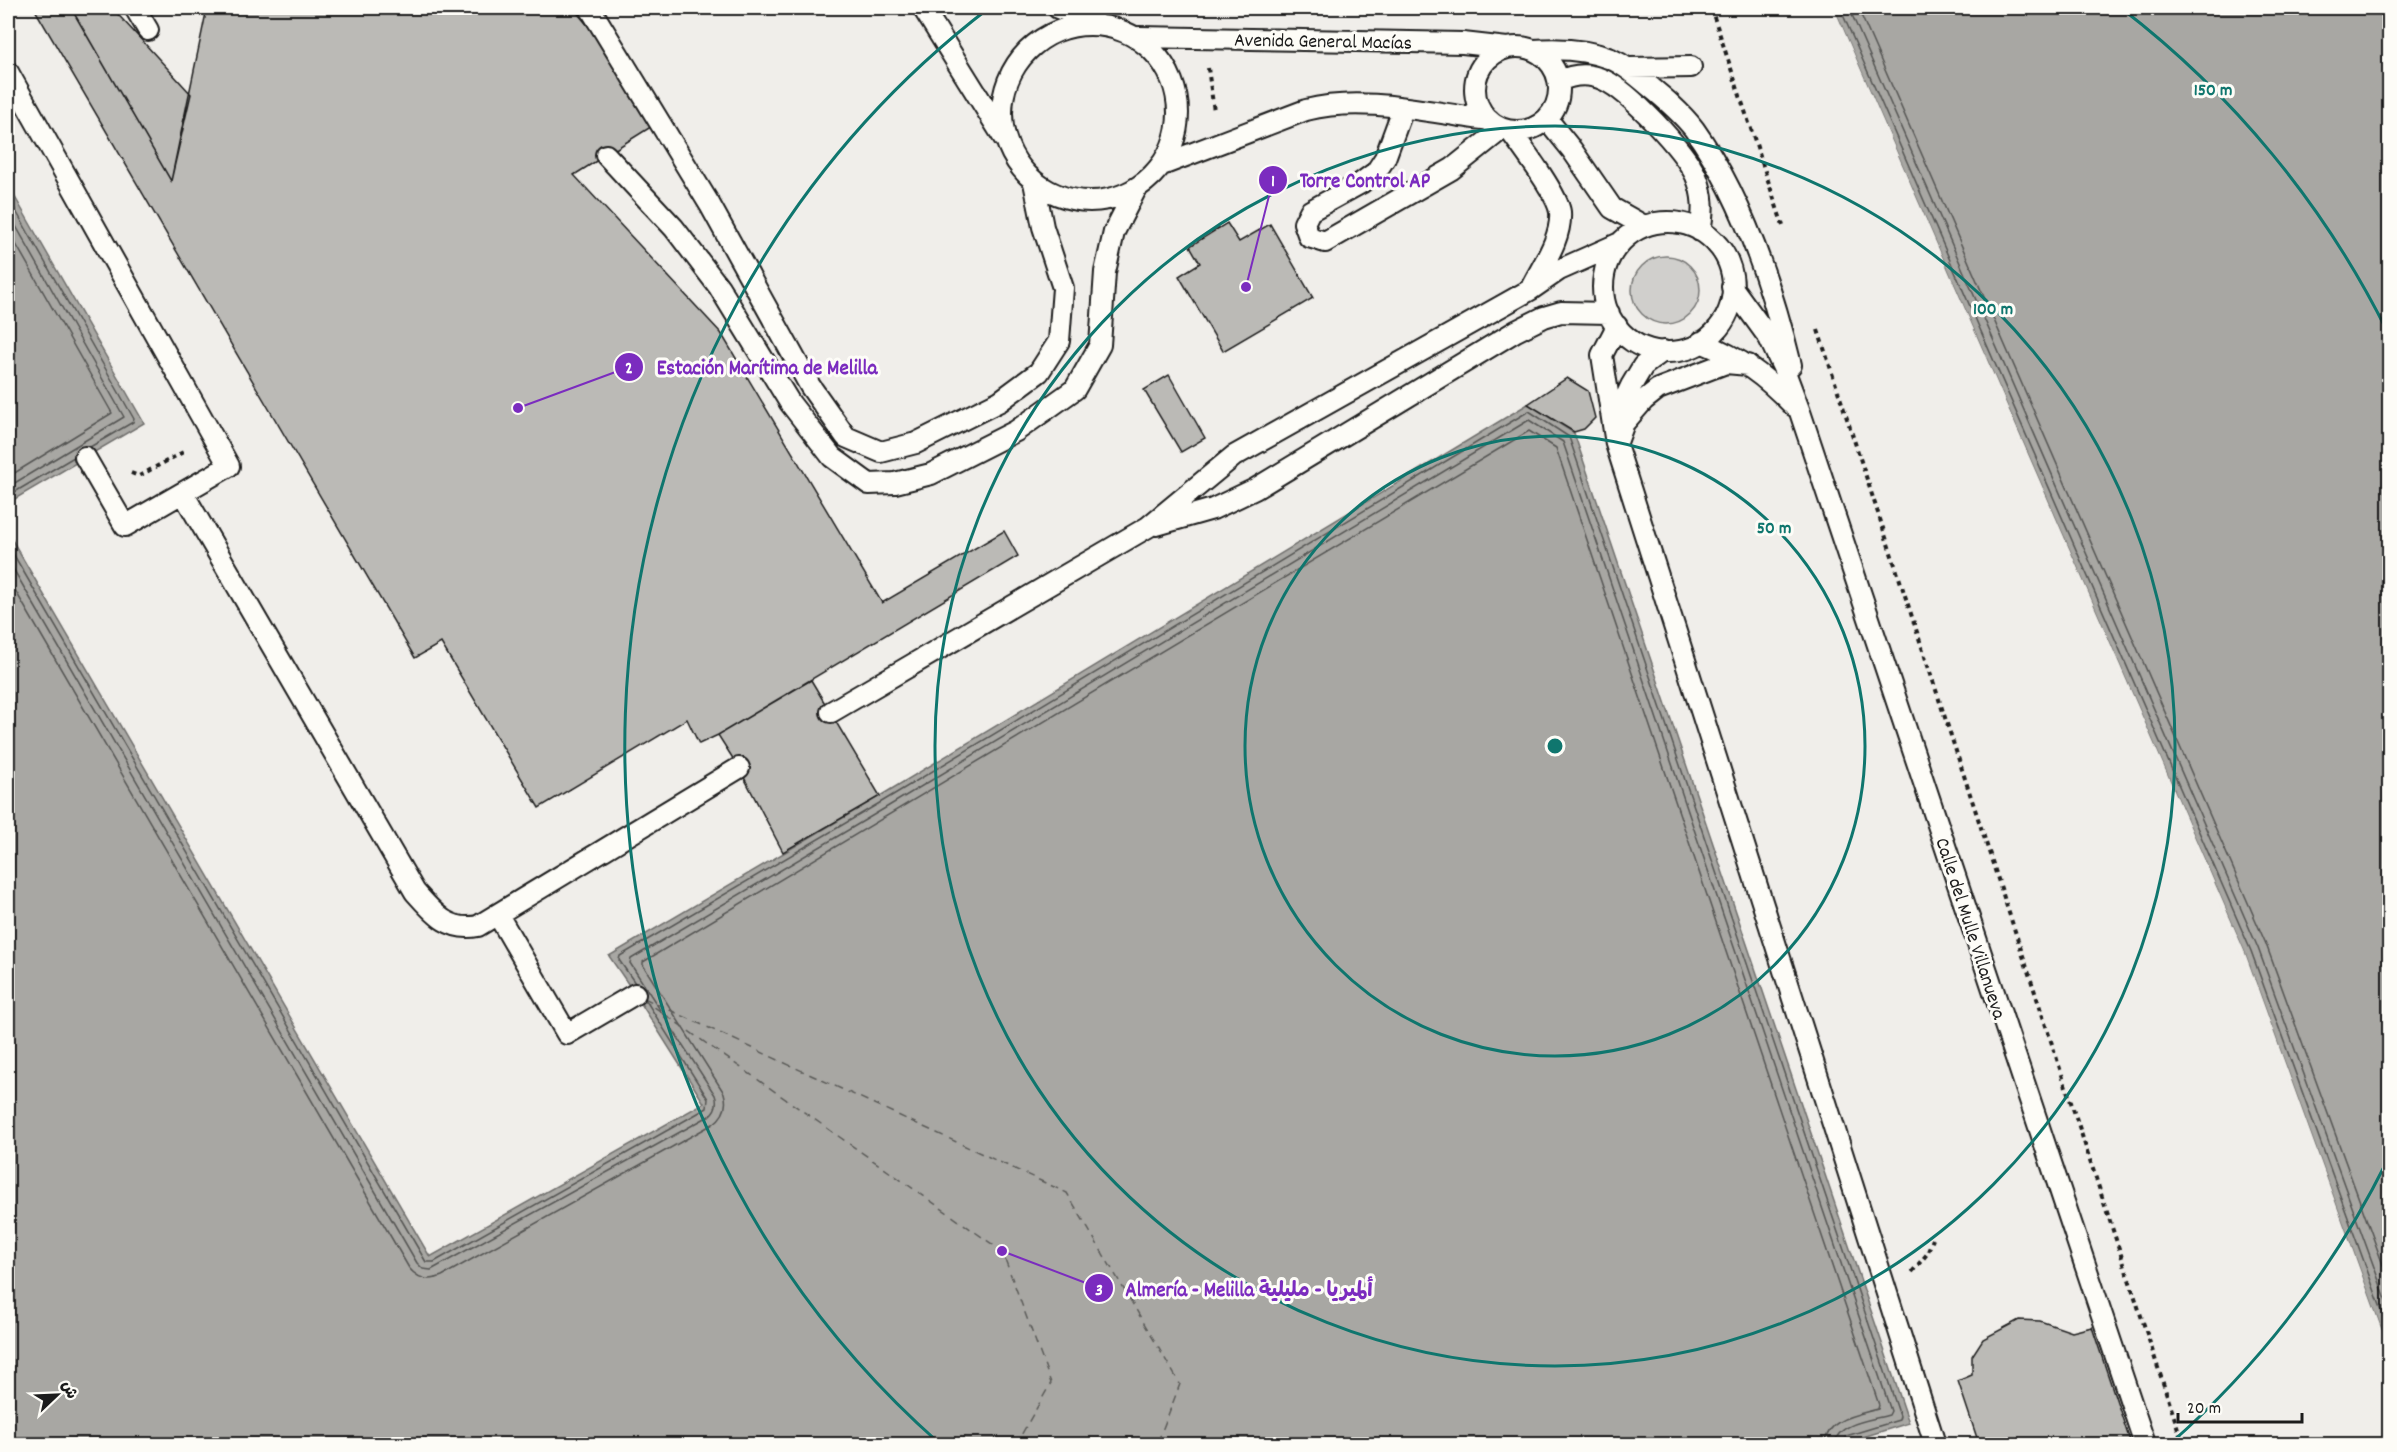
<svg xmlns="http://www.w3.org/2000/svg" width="2397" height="1452" font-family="Dekko,'Playpen Sans Arabic',sans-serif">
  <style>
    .green { fill: #d0cfcc; stroke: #767674; stroke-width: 1.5 }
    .water { fill: #a8a7a3; stroke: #706f6d; stroke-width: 1.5 }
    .pier { fill: #f0eeea }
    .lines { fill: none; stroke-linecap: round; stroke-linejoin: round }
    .shore { stroke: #545452; stroke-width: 1.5 }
    .ferry { stroke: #5b5b59; stroke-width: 1.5; stroke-dasharray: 8 6; stroke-linecap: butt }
    .building { fill: #bbbab6; stroke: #1c1c1c; stroke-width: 1.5 }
    .lane-casing { stroke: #1c1c1c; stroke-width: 24 }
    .path { stroke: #1c1c1c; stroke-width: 4; stroke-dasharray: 4.5 4.5; stroke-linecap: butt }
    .lane { stroke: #fdfcf7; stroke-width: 20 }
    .ring { fill: none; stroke: #0f766e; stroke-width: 3 }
    .labels { text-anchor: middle; stroke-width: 6; stroke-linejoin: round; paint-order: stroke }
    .street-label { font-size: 20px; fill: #1c1c1c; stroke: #fdfcf7 }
    .centre { fill: #0f766e; stroke: #fdfcf7; stroke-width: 3 }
    .ring-label { font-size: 18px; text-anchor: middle; font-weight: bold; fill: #0f766e; stroke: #fdfcf7; stroke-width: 6; stroke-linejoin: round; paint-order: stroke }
    .leader { fill: none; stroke: #7b2cbf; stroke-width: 2 }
    .callout-dot { fill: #7b2cbf; stroke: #fdfcf7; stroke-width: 2 }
    .mark-label { font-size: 18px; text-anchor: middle; font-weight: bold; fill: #fff }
    .callout-label { font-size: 21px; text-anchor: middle; font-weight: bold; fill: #7b2cbf; stroke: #fdfcf7; stroke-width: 6; stroke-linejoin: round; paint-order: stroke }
  </style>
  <rect width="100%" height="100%" fill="#f0eeea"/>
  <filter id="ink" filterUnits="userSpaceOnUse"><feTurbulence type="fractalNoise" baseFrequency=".0167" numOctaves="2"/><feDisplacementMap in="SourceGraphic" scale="12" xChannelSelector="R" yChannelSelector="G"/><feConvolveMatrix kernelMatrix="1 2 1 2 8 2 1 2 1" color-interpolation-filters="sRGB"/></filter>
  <g filter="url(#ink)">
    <!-- green -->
    <path class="green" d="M1632 290a34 34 0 1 1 68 0a34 34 0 1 1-68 0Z"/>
    <!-- water -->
    <path class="water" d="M1834 8H2389V1350L2245 953Z
      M8 185 144 423 8 503Z
      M1528 404 1574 433 1909 1423 1840 1444H8V533L430 1257 704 1103 635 994 609 956 880 796Z"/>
    <!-- pier -->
    <path class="pier" d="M1831 8H1834L2245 953 2390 1353 2387 1351 2242 954Z"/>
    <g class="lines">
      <!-- shore -->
      <path class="shore" d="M1840 8 2251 951 2390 1333
        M1849 8 2258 948 2390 1311
        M1858 8 2266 944 2390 1284
        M8 197 134 419 133 422 90 447
        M8 212 124 417 8 487
        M8 230 112 413 8 477
        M8 496 74 457
        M8 545 426 1262H434L707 1108 708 1099 645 999
        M8 560 417 1263 423 1269 431 1270 709 1116C716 1110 718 1103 715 1095L630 963 631 959 887 807 1529 420 1563 442 1891 1411 1889 1415C1872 1420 1836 1423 1835 1444
        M8 578 409 1268C418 1279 429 1282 442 1276L713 1124C724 1116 728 1106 724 1093L643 965V962L1529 431 1556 448 1879 1405 1878 1409C1857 1415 1827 1418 1825 1444
        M635 983 619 960 620 956 883 801 1529 411 1569 437 1900 1416 1899 1420 1846 1436 1842 1444"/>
      <!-- ferry -->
      <path class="ferry" d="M644 998 1067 1193 1180 1384 1157 1444
        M643 999 1002 1251 1051 1383 1016 1444"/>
    </g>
    <!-- building -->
    <path class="building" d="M34 8H71L171 181 207 8H573L590 28 654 125 574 175 721 333 882 603 1004 531 1018 556 718 735 699 744 687 719 539 808 441 643 415 658Z
      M71 8H112L191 94 171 181Z
      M1227 223 1239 242 1270 224 1313 298 1223 351 1179 276 1200 263 1190 246Z
      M1169 375 1205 438 1181 452 1144 390Z
      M1567 378 1588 391 1595 418 1584 429 1574 432 1528 404Z
      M811 680 880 796 783 852 739 768 718 735Z
      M2019 1320 2040 1321 2072 1332 2092 1327 2131 1444H1979L1958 1381 1972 1375V1356L1983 1339Z"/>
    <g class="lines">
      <defs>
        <path id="lane" d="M135 8 148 30
          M590 8 710 205 810 386 846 437 881 452 916 443 1000 401 1039 372 1059 341 1063 288 1043 227 1034 182
          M923 8 1004 138
          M1058 8 1095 21
          M1002 113a88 88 0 1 1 176 0a88 88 0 1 1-176 0Z
          M1139 37 1463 43 1507 48
          M1475 89a42 42 0 1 1 84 0a42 42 0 1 1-84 0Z
          M1534 50C1561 48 1586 49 1611 59 1625 65 1636 75 1648 85 1664 98 1681 112 1694 129 1741 195 1772 287 1791 365
          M1629 68 1691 67
          M8 72 229 466 125 526 85 457
          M1559 81C1574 74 1589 73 1604 80 1630 92 1684 150 1696 176 1704 195 1704 211 1700 231
          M1403 109 1385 158 1376 172 1361 183 1310 211 1304 223 1309 237 1325 242 1452 169 1502 129
          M1547 119 1572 150 1612 208 1644 226
          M1511 132C1522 147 1558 195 1560 212 1562 238 1543 264 1532 286
          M606 155 674 228 719 287 790 403 832 457 869 484 895 483 931 474 1016 431 1075 389 1100 345 1105 272 1114 232 1136 189
          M1162 165 1306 110C1364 95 1430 113 1489 120
          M1603 287a65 65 0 1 1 130 0a65 65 0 1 1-130 0Z
          M1732 287 1769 338 1785 372 1800 412 2145 1444
          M1617 326 1602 355 1616 444 1935 1444
          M1701 342C1742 359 1764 375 1794 406
          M1614 422 1631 386 1643 366 1663 351
          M1617 442 1624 423 1644 400 1658 389 1726 363 1748 365
          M183 493 415 892C434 913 448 932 478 926L739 768
          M1157 525 1213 509 1255 489 1516 331 1544 317 1561 312 1609 313
          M831 712 1148 527 1234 456 1530 290 1559 270 1620 243
          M498 915 567 1034 635 994"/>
      </defs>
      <!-- lane casing -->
      <use href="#lane" class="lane-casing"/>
      <!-- path -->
      <path class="path" d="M1711 8 1783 226
        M1208 68 1214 111
        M1818 330 2183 1444
        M131 473 139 476 185 451
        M1912 1272 1927 1254 1933 1239"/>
      <!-- lane -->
      <use href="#lane" class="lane"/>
    </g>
  </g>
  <!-- distance rings -->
  <g class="ring">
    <circle cx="1555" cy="746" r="310"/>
    <circle cx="1555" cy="746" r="620"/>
    <path d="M2387 1161A930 930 0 0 1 2171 1443M939 1443A930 930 0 0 1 989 8M2121 8A930 930 0 0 1 2387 331"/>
  </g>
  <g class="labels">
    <!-- street labels -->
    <g class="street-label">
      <text transform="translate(1323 40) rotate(1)" y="7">Avenida General Macías</text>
      <text transform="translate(1972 928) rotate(72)" y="7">Calle del Mulle Villanueva</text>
    </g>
  </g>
  <circle cx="1555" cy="746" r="9" class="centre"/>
  <g class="ring-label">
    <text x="2213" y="95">150 m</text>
    <text x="1993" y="314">100 m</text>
    <text x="1774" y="533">50 m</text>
  </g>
  <!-- callouts -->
  <path class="leader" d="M1246 287L1273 180M518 408L629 367M1002 1251L1099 1288"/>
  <g class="callout-dot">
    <circle cx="1246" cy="287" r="6"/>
    <circle cx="518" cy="408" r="6"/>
    <circle cx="1002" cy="1251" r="6"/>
    <circle cx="1273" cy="180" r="15"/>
    <circle cx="629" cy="367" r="15"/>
    <circle cx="1099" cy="1288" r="15"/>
  </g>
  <g class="mark-label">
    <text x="1273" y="186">1</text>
    <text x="629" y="373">2</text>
    <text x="1099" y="1295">3</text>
  </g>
  <g class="callout-label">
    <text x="1365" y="187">Torre Control AP</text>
    <text x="767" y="374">Estación Marítima de Melilla</text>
    <text x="1249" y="1296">Almería - Melilla ألميريا - مليلية</text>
  </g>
  <!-- margin -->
  <rect width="2397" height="1452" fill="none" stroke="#fdfcf7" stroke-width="30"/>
  <rect x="15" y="15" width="2367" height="1422" fill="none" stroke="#1c1c1c" stroke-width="2" filter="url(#ink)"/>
  <!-- north arrow -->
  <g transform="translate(57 1395) rotate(67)" stroke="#fdfcf7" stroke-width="4.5" paint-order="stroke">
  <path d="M0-4.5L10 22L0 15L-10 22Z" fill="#1c1c1c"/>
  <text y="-9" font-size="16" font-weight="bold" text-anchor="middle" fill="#1c1c1c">ش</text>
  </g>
  <!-- scale -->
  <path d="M2178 1413v9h124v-9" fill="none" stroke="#1c1c1c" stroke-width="3"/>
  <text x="2187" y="1413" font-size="18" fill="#1c1c1c" stroke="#fdfcf7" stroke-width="4.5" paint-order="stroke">20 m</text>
</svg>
